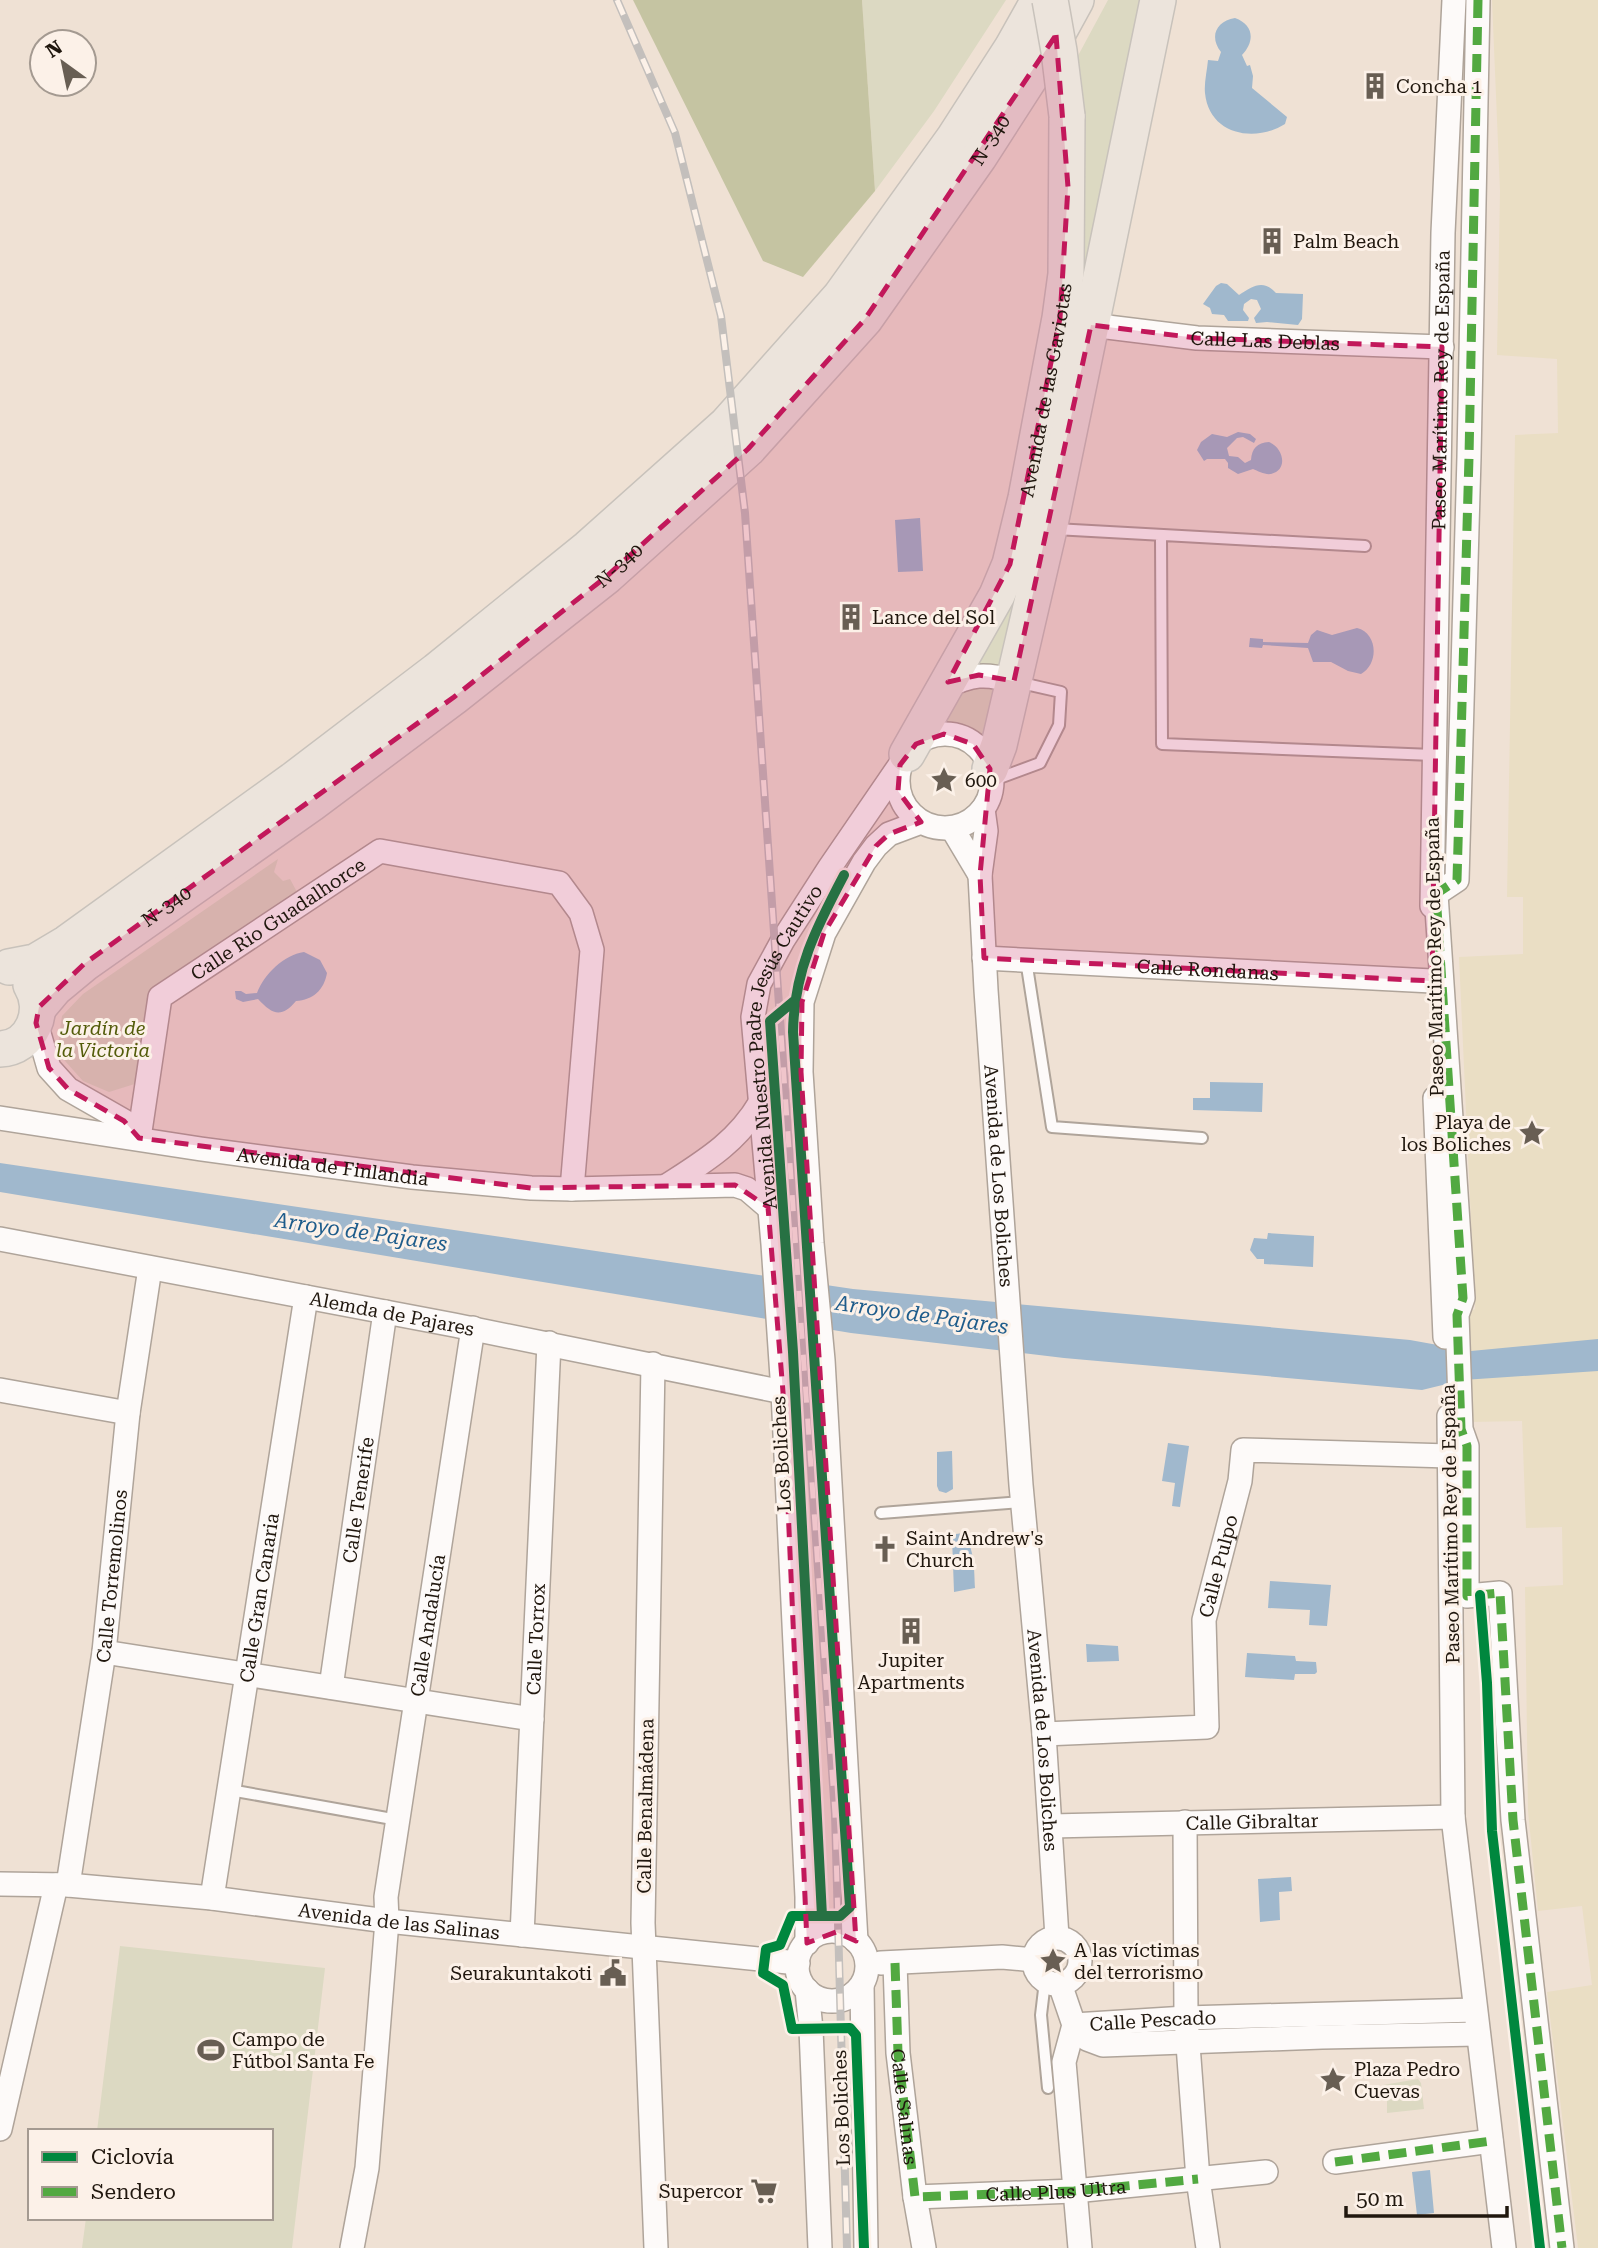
<svg xmlns="http://www.w3.org/2000/svg" width="1598" height="2248" font-family="'Roboto Serif',serif">
  <style>
    .green { fill: #dcd9c2 }
    .forest { fill: #c5c4a2 }
    .sand { fill: #eadec4 }
    .water { fill: #a0b8cd }
    .lines { fill: none; stroke-linecap: round; stroke-linejoin: round }
    .lane-casing { stroke: #afa49a; stroke-width: 14 }
    .street-casing { stroke: #afa49a; stroke-width: 26 }
    .primary-casing { stroke: #c8c2bb; stroke-width: 38 }
    .lane { stroke: #fdfaf9; stroke-width: 10 }
    .street { stroke: #fdfaf9; stroke-width: 23 }
    .primary { stroke: #ece4dc; stroke-width: 35 }
    .rail-casing { stroke: #c3bfbc; stroke-width: 8 }
    .rail { stroke: #fcf1e8; stroke-width: 5; stroke-dasharray: 16; stroke-linecap: butt }
    .primary-bridge-casing { stroke: #c8c2bb; stroke-width: 38; stroke-linecap: butt }
    .primary-bridge { stroke: #ece4dc; stroke-width: 35 }
    .quiet { stroke: #52a941; stroke-width: 9; stroke-dasharray: 18 9; stroke-linecap: butt }
    .cycleway-casing { stroke: #fcf1e8; stroke-width: 15 }
    .cycleway { stroke: #00873e; stroke-width: 10 }
    .marked { fill: #c2185b; fill-opacity: 0.2; stroke: #c2185b; stroke-width: 5; stroke-dasharray: 14 9; stroke-linejoin: round }
    .labels { text-anchor: middle; stroke-width: 6; stroke-linejoin: round; paint-order: stroke }
    .poi-label { font-size: 19px; fill: #20170e; stroke: #fcf1e8; text-anchor: start }
    .street-label { font-size: 19px; fill: #20170e; stroke: #fcf1e8 }
    .park-label { font-size: 19px; font-style: italic; fill: #535c0a; stroke: #fcf1e8 }
    .water-label { font-size: 21px; font-style: italic; fill: #1e5c8b; stroke: #fcf1e8 }
  </style>
  <rect width="100%" height="100%" fill="#efe1d4"/>
  <!-- green -->
  <path class="green" d="M862 0H1006L934 111 875 191Z
    M1108 0H1142L1003 670 977 665 1016 573 1073 65Z
    M988 685 995 693 990 743 970 728 943 720 962 689Z
    M278 859 274 872 283 881 290 879 297 892 154 989 141 1082 109 1092 83 1081 57 1052 62 1016 83 994Z
    M120 1946 325 1968 292 2248H82L86 2218H271V2131H97Z
    M1418 2079 1421 2083 1424 2109 1387 2113V2100L1383 2085Z"/>
  <!-- forest -->
  <path class="forest" d="M633 0H862L875 191 803 277 763 261Z"/>
  <!-- sand -->
  <path class="sand" d="M1492 0H1598V2248H1578L1547 1992 1592 1985 1582 1906 1538 1911 1528 1811 1525 1587 1563 1585 1562 1527 1526 1528 1522 1421 1470 1422 1471 1351 1466 1314 1475 1309 1459 957 1523 954V897H1507L1515 435 1558 433 1557 359 1497 355 1500 191Z"/>
  <!-- water -->
  <path class="water" d="M1235 18C1254 25 1255 41 1242 55L1247 66 1250 65 1253 76 1252 88 1287 117 1285 124C1255 143 1209 135 1205 93 1204 83 1207 71 1208 60L1218 61 1221 52C1209 37 1216 21 1235 18Z
    M1221 283 1227 284 1239 295C1253 286 1263 279 1276 293L1303 294 1302 319 1298 325 1267 322 1256 323 1254 318 1261 309 1257 300 1251 299 1244 304 1243 310 1249 318 1248 321H1228L1224 315 1212 314 1210 308 1203 304 1216 286Z
    M1238 432 1250 434 1256 439 1254 443 1243 437 1237 438 1227 448 1229 456 1238 457 1245 463 1251 460C1252 448 1257 443 1269 442 1283 447 1289 470 1271 474 1265 475 1258 471 1253 469L1238 474 1228 468V463L1225 459H1207L1204 461 1197 450 1201 442 1212 434 1227 437Z
    M920 518 923 571 898 572 895 520Z
    M1357 628C1378 633 1379 664 1361 674L1348 671 1331 662H1313L1308 648 1263 645 1262 648 1249 647 1250 638 1263 639V642L1308 643 1311 635 1317 630 1332 635Z
    M304 952 320 960 327 973C324 990 313 1000 296 1001 281 1019 272 1014 258 999L243 1002 236 999 235 991H241L246 994 257 993C264 974 284 955 304 952Z
    M1210 1082 1263 1083 1262 1112 1193 1110V1098H1210Z
    M0 1163 853 1289 1410 1340 1471 1351 1598 1339V1371L1463 1380 1422 1390 1064 1358 851 1333 0 1192Z
    M1268 1233 1314 1236 1313 1267 1264 1264V1259H1257L1250 1250 1254 1238 1267 1239Z
    M1168 1443 1189 1446 1180 1507 1172 1506 1175 1483 1162 1481Z
    M952 1451 953 1489 946 1493 939 1491 937 1486V1452Z
    M963 1533C975 1549 974 1569 975 1588L954 1592 952 1537 956 1534Z
    M1270 1581 1331 1585 1327 1626 1309 1625 1310 1610 1268 1608Z
    M1086 1644 1118 1646 1119 1661 1087 1662Z
    M1247 1653 1295 1656 1296 1661 1316 1662 1317 1672 1315 1674H1295L1294 1680 1245 1677Z
    M1291 1877 1292 1891 1279 1892 1280 1920 1260 1922 1258 1879Z
    M1430 2170 1434 2213 1417 2215 1412 2172Z"/>
  <g class="lines">
    <defs>
      <path id="lane" d="M1055 529 1365 546
        M1161 537 1162 744 1433 755
        M994 780 1040 763 1059 725 1061 692 1017 682
        M1026 960 1052 1127 1202 1138
        M881 1513 1022 1502
        M230 1790 398 1820
        M1045 1981 1041 2015 1048 2088"/>
      <g id="street">
        <path d="M1478 0 1469 457 1457 880 1436 894 1463 1298 1457 1315 1461 1429 1467 1446V1596L1500 1593 1513 1820 1562 2248"/>
        <path id="s1" d="M1091 325 1197 338 1442 347"/>
        <path d="M945 687C972 674 985 673 1014 681"/>
        <circle cx="945" cy="781" r="47"/>
        <path id="s2" d="M983 809 986 831 980 875 986 990 1021 1485 1044 1734 1057 1937"/>
        <path d="M952 828 980 875"/>
        <path id="s3" d="M1432 906 1443 233 1454 0"/>
        <path id="s4" d="M984 958 1432 981"/>
        <path d="M36 1023 49 1068 68 1089 124 1121 139 1138"/>
        <path d="M1435 1098 1445 1337"/>
        <path id="s5" d="M0 1118 201 1149 412 1177 531 1188 572 1189 735 1185 747 1189 768 1207"/>
        <path id="s6" d="M139 1138 160 997 380 851 559 883 581 913 592 950 572 1189"/>
        <path d="M668 1185C705 1161 737 1142 760 1103"/>
        <path id="s7" d="M0 1239 454 1325 783 1392"/>
        <path d="M653 1364 643 1923 656 2248"/>
        <path d="M0 1390 128 1413"/>
        <path d="M1449 1416 1453 1817 1504 2248"/>
        <path d="M104 1652 532 1719"/>
        <path id="s8" d="M331 1687 385 1312"/>
        <path id="s9" d="M1044 1734 1207 1727 1204 1620 1240 1481 1243 1450 1449 1456"/>
        <path d="M1185 1822 1186 2018 1198 2179 1208 2248"/>
        <path id="s10" d="M1051 1826 1453 1817"/>
        <path id="s11" d="M0 1884 68 1885 212 1898 387 1921 798 1963"/>
        <path id="s12" d="M68 1885 104 1652 128 1413 150 1268"/>
        <path id="s13" d="M212 1898 306 1297"/>
        <circle cx="832" cy="1966" r="35"/>
        <path id="s14" d="M522 1935 549 1343"/>
        <circle cx="1057" cy="1961" r="23"/>
        <path d="M856 1941 823 1360 812 1243 801 1072 802 1002 824 933 864 862 876 846 889 834 921 822"/>
        <path id="s15" d="M807 1943V1897L783 1392 773 1244 753 1017 759 984 783 940 830 867 900 765"/>
        <path d="M881 1963 1002 1957 1034 1960"/>
        <path d="M895 1963 898 2053 915 2197 924 2248"/>
        <path d="M1060 1984 1074 2025 1064 2062 1080 2248"/>
        <path d="M862 1985 866 2248"/>
        <path d="M807 1990 811 2029 820 2248"/>
        <path d="M1074 2025 1087 2039 1103 2045 1322 2037 1478 2034"/>
        <path id="s16" d="M1074 2025 1186 2018 1475 2010"/>
        <path d="M0 2129 56 1885"/>
        <path d="M1335 2162 1491 2141"/>
        <path d="M915 2197 1074 2191 1266 2172"/>
        <path id="s17" d="M352 2248 367 2168 387 1921 386 1897 473 1328"/>
      </g>
      <g id="primary">
        <path id="s18" d="M907 754 997 595 1010 564 1026 498 1060 318 1066 274 1067 116"/>
        <path d="M990 769 999 745 1049 529 1158 0"/>
        <path d="M9 967 35 962 67 943 293 780 436 671 588 548 727 424 840 297 954 138 1012 48 1039 0"/>
        <path id="s19" d="M39 1007 55 988 84 964 311 804 454 697 607 576 748 449 865 319 979 157 1053 42 1076 0"/>
        <path d="M0 1049C32 1048 47 1010 31 985"/>
      </g>
    </defs>
    <!-- lane casing -->
    <use href="#lane" class="lane-casing"/>
    <!-- street casing -->
    <use href="#street" class="street-casing"/>
    <!-- primary casing -->
    <use href="#primary" class="primary-casing"/>
    <!-- lane -->
    <use href="#lane" class="lane"/>
    <!-- street -->
    <use href="#street" class="street"/>
    <!-- primary -->
    <use href="#primary" class="primary"/>
    <defs>
      <path id="rail" d="M617 0 675 133 721 316 745 513 835 1814 847 2248"/>
    </defs>
    <!-- rail casing -->
    <use href="#rail" class="rail-casing"/>
    <!-- rail -->
    <use href="#rail" class="rail"/>
    <defs>
      <path id="primary-bridge" d="M1050 0 1059 51 1067 116"/>
    </defs>
    <!-- primary-bridge casing -->
    <use href="#primary-bridge" class="primary-bridge-casing"/>
    <!-- primary-bridge -->
    <use href="#primary-bridge" class="primary-bridge"/>
    <!-- quiet -->
    <g class="quiet">
      <path d="M1478 0 1469 457 1457 880 1436 894 1463 1298 1457 1315 1461 1429 1467 1446V1596L1500 1593 1513 1820 1562 2248"/>
      <path id="s20" d="M895 1963 898 2053 915 2197 1074 2191 1198 2179"/>
      <path d="M1335 2162 1491 2141"/>
    </g>
    <defs>
      <path id="cycleway" d="M844 875C816 928 794 971 793 1032L850 1907 840 1916H792L780 1945 766 1949 763 1973 783 1985 792 2029 850 2028 856 2035 864 2248
        M794 1001 770 1021 793 1352 822 1916
        M1480 1595 1487 1683 1492 1831 1540 2248"/>
    </defs>
    <!-- cycleway casing -->
    <use href="#cycleway" class="cycleway-casing"/>
    <!-- cycleway -->
    <use href="#cycleway" class="cycleway"/>
  </g>
  <!-- marked area -->
  <path class="marked" d="M1056 35 1068 187 1060 318 1010 564 948 682 979 675 1014 681 1091 325 1197 338 1442 347 1432 981 984 958 980 875 990 769 973 744 944 734 916 744 900 765 898 791 921 822 889 834 876 846 824 933 802 1002 801 1072 856 1941 836 1932 807 1943 783 1392 768 1207 735 1185 531 1188 139 1138 124 1121 68 1089 49 1068 36 1023 39 1007 84 964 454 697 607 576 748 449 865 319Z"/>
  <!-- icons -->
  <defs>
    <symbol id="building-bare" viewBox="-9 -9 18 18"><path d="M-4-6H4V6H1V3H-1V6H-4ZM-2.5-4.3h1.7v1.8h-1.7ZM.8-4.3h1.7v1.8H.8ZM-2.5-1h1.7V.8h-1.7ZM.8-1h1.7V.8H.8Z" fill="#685e53" stroke="#fcf1e8" stroke-width="2.5" paint-order="stroke"/></symbol>
    <symbol id="sight-bare" viewBox="-9 -9 18 18"><path d="M0-6L1.8-2.2L6-1.7L2.9 1.2L3.7 5.4L0 3.3L-3.7 5.4L-2.9 1.2L-6-1.7L-1.8-2.2Z" fill="#685e53" stroke="#fcf1e8" stroke-width="2.5" paint-order="stroke"/></symbol>
    <symbol id="church-bare" viewBox="-9 -9 18 18"><path d="M-1.2-6h2.4v3.5h3.3v2.4h-3.3V6h-2.4V-.1h-3.3v-2.4h3.3Z" fill="#685e53" stroke="#fcf1e8" stroke-width="2.5" paint-order="stroke"/></symbol>
    <symbol id="civic-bare" viewBox="-9 -9 18 18"><path d="M-.6-6.5H3V-4.5H.6V-3L4-1V1h2V6H-6V1h2V-1L-.6-3ZM-1.2 2.5V6h2.4V2.5Z" fill="#685e53" stroke="#fcf1e8" stroke-width="2.5" paint-order="stroke"/></symbol>
    <symbol id="stadium-bare" viewBox="-9 -9 18 18"><path d="M0-5a6.5 5 0 1 0 0 10a6.5 5 0 1 0 0-10ZM-3.5-1.8h7v3.6h-7Z" fill="#685e53" stroke="#fcf1e8" stroke-width="2.5" paint-order="stroke"/></symbol>
    <symbol id="supermarket-bare" viewBox="-9 -9 18 18"><path d="M-6-5.5h2.5l.6 2H6L4.5 2H-2.5L-4.4-4H-6ZM-1.5 3.2a1.3 1.3 0 1 0 .1 0ZM3 3.2a1.3 1.3 0 1 0 .1 0Z" fill="#685e53" stroke="#fcf1e8" stroke-width="2.5" paint-order="stroke"/></symbol>
  </defs>
  <g fill-rule="evenodd">
    <use href="#building-bare" x="1356" y="67" width="38" height="38"/>
    <use href="#building-bare" x="1253" y="222" width="38" height="38"/>
    <use href="#building-bare" x="832" y="598" width="38" height="38"/>
    <use href="#sight-bare" x="925" y="761" width="38" height="38"/>
    <use href="#sight-bare" x="1513" y="1114" width="38" height="38"/>
    <use href="#church-bare" x="866" y="1530" width="38" height="38"/>
    <use href="#building-bare" x="892" y="1612" width="38" height="38"/>
    <use href="#sight-bare" x="1034" y="1942" width="38" height="38"/>
    <use href="#civic-bare" x="594" y="1954" width="38" height="38"/>
    <use href="#stadium-bare" x="192" y="2031" width="38" height="38"/>
    <use href="#sight-bare" x="1314" y="2061" width="38" height="38"/>
    <use href="#supermarket-bare" x="745" y="2172" width="38" height="38"/>
  </g>
  <g class="labels">
    <!-- poi labels -->
    <g class="poi-label">
      <text x="1396" y="93">Concha 1</text>
      <text x="1293" y="248">Palm Beach</text>
      <text x="872" y="624">Lance del Sol</text>
      <text x="965" y="787">600</text>
      <text x="1511" y="1129" text-anchor="end">Playa de<tspan x="1511" dy="22">los Boliches</tspan></text>
      <text x="906" y="1545">Saint Andrew's<tspan x="906" dy="22">Church</tspan></text>
      <text x="911" y="1667" text-anchor="middle">Jupiter<tspan x="911" dy="22">Apartments</tspan></text>
      <text x="1074" y="1957">A las víctimas<tspan x="1074" dy="22">del terrorismo</tspan></text>
      <text x="592" y="1980" text-anchor="end">Seurakuntakoti</text>
      <text x="232" y="2046">Campo de<tspan x="232" dy="22">Fútbol Santa Fe</tspan></text>
      <text x="1354" y="2076">Plaza Pedro<tspan x="1354" dy="22">Cuevas</tspan></text>
      <text x="743" y="2198" text-anchor="end">Supercor</text>
    </g>
    <!-- street labels -->
    <g class="street-label">
      <text dy="7" stroke="none"><textPath href="#s19" startOffset="1297">N-340</textPath></text>
      <text dy="7" stroke="none"><textPath href="#s1" startOffset="175">Calle Las Deblas</textPath></text>
      <text dy="7" stroke="none"><textPath href="#s18" startOffset="394">Avenida de las Gaviotas</textPath></text>
      <text dy="7" stroke="none"><textPath href="#s3" startOffset="516">Paseo Marítimo Rey de España</textPath></text>
      <text dy="7" stroke="none"><textPath href="#s19" startOffset="730">N-340</textPath></text>
      <text dy="7" stroke="none"><textPath href="#s19" startOffset="163">N-340</textPath></text>
      <text dy="7" stroke="none"><textPath href="#s6" startOffset="284">Calle Rio Guadalhorce</textPath></text>
      <text transform="translate(1434 957) rotate(-91)" y="7">Paseo Marítimo Rey de España</text>
      <text dy="7" stroke="none"><textPath href="#s4" startOffset="224">Calle Rondanas</textPath></text>
      <text dy="7" stroke="none"><textPath href="#s15" startOffset="905">Avenida Nuestro Padre Jesús Cautivo</textPath></text>
      <text dy="7" stroke="none"><textPath href="#s5" startOffset="336">Avenida de Finlandia</textPath></text>
      <text dy="7" stroke="none"><textPath href="#s2" startOffset="368">Avenida de Los Boliches</textPath></text>
      <text dy="7" stroke="none"><textPath href="#s7" startOffset="399">Alemda de Pajares</textPath></text>
      <text transform="translate(781 1454) rotate(-93)" y="7">Los Boliches</text>
      <text dy="7" stroke="none"><textPath href="#s8" startOffset="189">Calle Tenerife</textPath></text>
      <text transform="translate(1450 1524) rotate(-91)" y="7">Paseo Marítimo Rey de España</text>
      <text dy="7" stroke="none"><textPath href="#s9" startOffset="326">Calle Pulpo</textPath></text>
      <text dy="7" stroke="none"><textPath href="#s12" startOffset="312">Calle Torremolinos</textPath></text>
      <text dy="7" stroke="none"><textPath href="#s13" startOffset="304">Calle Gran Canaria</textPath></text>
      <text dy="7" stroke="none"><textPath href="#s17" startOffset="628">Calle Andalucía</textPath></text>
      <text dy="7" stroke="none"><textPath href="#s14" startOffset="296">Calle Torrox</textPath></text>
      <text dy="7" stroke="none"><textPath href="#s2" startOffset="934">Avenida de Los Boliches</textPath></text>
      <text transform="translate(645 1806) rotate(-89)" y="7">Calle Benalmádena</text>
      <text dy="7" stroke="none"><textPath href="#s10" startOffset="201">Calle Gibraltar</textPath></text>
      <text dy="7" stroke="none"><textPath href="#s11" startOffset="401">Avenida de las Salinas</textPath></text>
      <text dy="7" stroke="none"><textPath href="#s16" startOffset="79">Calle Pescado</textPath></text>
      <text dy="7" stroke="none"><textPath href="#s20" startOffset="144">Calle Salinas</textPath></text>
      <text transform="translate(841 2108) rotate(-92)" y="7">Los Boliches</text>
      <text dy="7" stroke="none"><textPath href="#s20" startOffset="376">Calle Plus Ultra</textPath></text>
    </g>
    <!-- park labels -->
    <g class="park-label">
      <text x="103" y="1035">Jardín de<tspan x="103" dy="22">la Victoria</tspan></text>
    </g>
    <!-- water labels -->
    <g class="water-label">
      <text transform="translate(361 1232) rotate(8)" y="7">Arroyo de Pajares</text>
      <text transform="translate(922 1315) rotate(8)" y="7">Arroyo de Pajares</text>
    </g>
  </g>
  <!-- legend -->
  <rect x="28" y="2129" width="245" height="91" fill="#fcf1e8" stroke="#a49a91" stroke-width="2"/>
  <rect x="42" y="2152" width="35" height="10" fill="#00873e" stroke="#a49a91" stroke-width="2"/>
  <text x="91" y="2164" font-size="21" fill="#20170e">Ciclovía</text>
  <rect x="42" y="2187" width="35" height="10" fill="#52a941" stroke="#a49a91" stroke-width="2"/>
  <text x="91" y="2199" font-size="21" fill="#20170e">Sendero</text>
  <!-- north arrow -->
  <g transform="translate(63 63) rotate(327)"><circle r="33" fill="#fcf1e8" stroke="#a49a91" stroke-width="2"/>
  <path d="M0-5L12 26L0 18L-12 26Z" fill="#685e53"/>
  <text y="-10" font-size="19" font-weight="bold" text-anchor="middle" fill="#20170e">N</text>
  </g>
  <!-- scale -->
  <path d="M1346 2206v10h161v-10" fill="none" stroke="#20170e" stroke-width="3.5"/>
  <text x="1356" y="2206" font-size="21" fill="#20170e" stroke="#fcf1e8" stroke-width="5" paint-order="stroke">50 m</text>
</svg>
